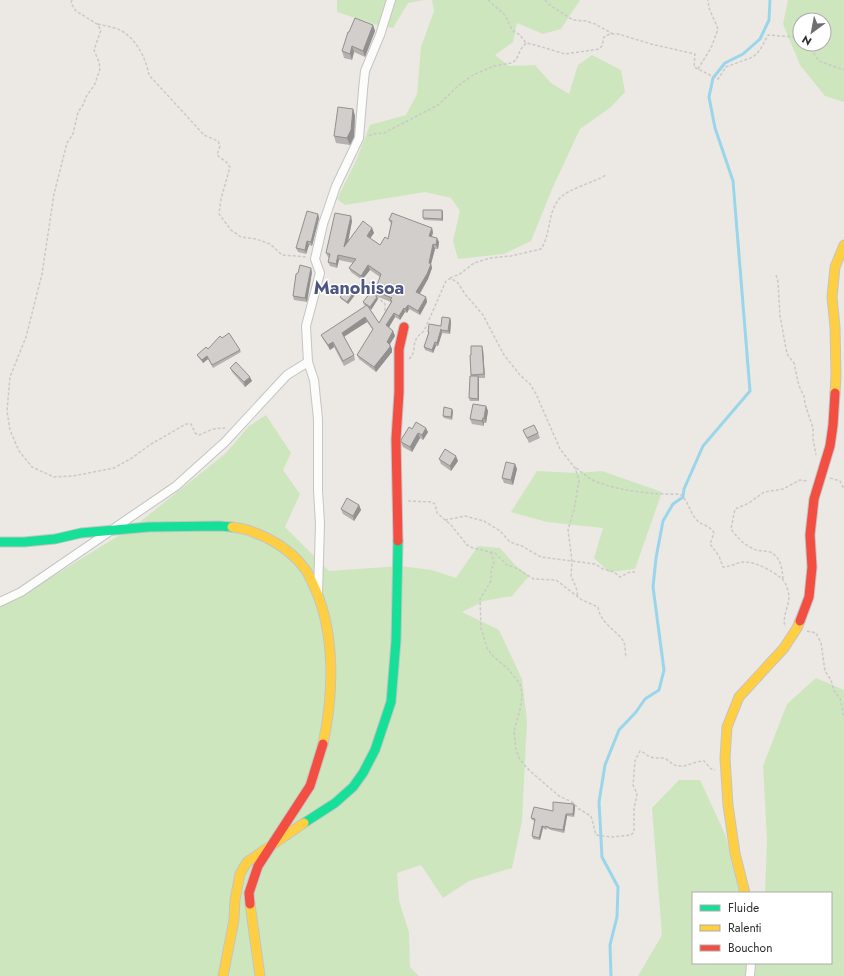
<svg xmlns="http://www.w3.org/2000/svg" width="844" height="976" font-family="Jost,sans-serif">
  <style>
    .green { fill: #cee6be; fill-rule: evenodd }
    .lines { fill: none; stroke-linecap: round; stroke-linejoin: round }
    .stream { stroke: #99d6ec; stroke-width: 3 }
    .street-casing { stroke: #c5c4c5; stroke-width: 10 }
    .fast-casing { stroke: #c5c4c5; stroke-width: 11 }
    .slow-casing { stroke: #c5c4c5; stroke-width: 11 }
    .jam-casing { stroke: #c5c4c5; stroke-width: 11 }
    .path { stroke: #c9c9c8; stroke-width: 1.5; stroke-dasharray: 3 2; stroke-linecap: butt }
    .street { stroke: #fcfcfb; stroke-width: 8 }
    .fast { stroke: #16e098; stroke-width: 9 }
    .slow { stroke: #ffcf43; stroke-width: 9 }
    .jam { stroke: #f24e42; stroke-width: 9 }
    .wall { fill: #b4b1af }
    .shaded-wall { fill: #92908e }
    .building { fill: #d1cecb; stroke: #92908e }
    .labels { text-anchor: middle; stroke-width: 3; stroke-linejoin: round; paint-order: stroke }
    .quarter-label { font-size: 18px; font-weight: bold; fill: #4d5680; stroke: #fff }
  </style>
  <rect width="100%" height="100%" fill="#ece8e4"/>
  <!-- green -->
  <path class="green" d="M337 0H424L408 3 393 28 377 25 337 12Z
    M432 0H580L561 29 543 34 517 23 513 42 495 55 509 66 535 65 551 83 569 94 578 65 592 55 621 70 625 92 611 107 580 129 552 189 531 241 504 254 458 259 453 241 460 211 451 198 425 192 345 205 337 199 355 163 370 125 406 115 417 94 421 47 434 11Z
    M788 0H844V102L825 96 800 65 783 24ZM800 20H824V44H800Z
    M266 415 291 453 283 470 300 494 285 527 329 571 400 566 432 570 456 578 478 546 500 548 515 565 529 576 512 596 484 601 462 612 499 630 522 679 527 722 522 821 512 868 469 881 443 898 421 865 397 873 399 901 409 932 410 967 419 976H0V605L24 594 136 525 226 453 249 426Z
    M537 471 577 473 602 471 662 492 635 569 609 572 594 558 603 528 547 522 511 512Z
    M816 678 844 690V976H638L662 935 652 808 679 780H700L725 834 742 893H693V963H831V893H765L767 841 763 766 787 704Z"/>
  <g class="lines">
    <!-- stream -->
    <path class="stream" d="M611 976 610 945 617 917 618 887 602 857 599 802 605 765 619 730 636 712 645 699 659 690 664 670 653 587 656 558 663 521 673 504 683 497 684 489 703 446 750 391 733 181 715 128 709 97 713 78 725 63 743 54 760 39 769 20 770 0"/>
    <defs>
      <path id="street" d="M318 593 320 524 318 490V419L314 380 308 362 306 326 320 273 315 259 323 224 336 186 359 138 363 90 365 71 380 35 391 0
        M0 602 21 592 176 486 225 442 287 375 308 362
        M750 976 751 963"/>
      <path id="fast" d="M0 542H24L55 539 81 533 149 527 219 526 232 527
        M304 823 335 803 353 787 363 773 375 750 391 702 396 641 398 541"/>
      <path id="slow" d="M835 393 836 375 835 327 832 297 835 267 844 245
        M232 527C248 529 253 532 267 538 281 545 295 555 305 569 308 573 310 578 312 582 336 630 334 693 323 744
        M745 893 735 853 728 805 725 758 727 727 739 697 784 648 797 628 800 621
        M250 904 260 976
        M223 976 234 920 235 900 240 874 247 862 304 823"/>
      <path id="jam" d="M398 541 396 439 399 392V349L404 327
        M800 621 809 597 812 567 810 535 814 499 830 446 833 425 835 393
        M250 904 249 893 258 866 310 786 323 744"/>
    </defs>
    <!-- street casing -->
    <use href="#street" class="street-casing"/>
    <!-- fast casing -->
    <use href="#fast" class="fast-casing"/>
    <!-- slow casing -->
    <use href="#slow" class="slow-casing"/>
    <!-- jam casing -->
    <use href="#jam" class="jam-casing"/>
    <!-- path -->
    <path class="path" d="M72 0 71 3 76 11 97 24 101 30 94 50 99 62 100 69 95 84 86 97 83 105 78 112 73 134 67 143 54 194 42 274 26 337 10 377 7 411 10 430 19 451 32 467 54 477 73 476 114 468 132 458 151 444 186 424H191L195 433 199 435 213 429 225 428
      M488 0 505 15 512 30 520 35 526 43
      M545 0 551 6 573 20 586 21 595 24 613 34
      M98 24C105 26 115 27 122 31 137 40 146 59 149 75L204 135 218 141 220 146 217 155 226 162 230 167 221 199 219 214 231 230 241 237 256 239 270 244 282 255 307 257
      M802 44 811 49 819 61 844 70
      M698 69 711 48 718 29 709 8 708 0
      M369 136 373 134 384 133 438 105 458 86 473 75 494 66 511 63 516 60 521 49 526 43 535 45 565 54 599 49 602 46 604 37 610 34H618L651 44 695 54 694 67 718 79 726 67 753 57 760 50 768 35 795 37 800 43
      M776 275 778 282 780 316 787 354 794 363 799 386 804 396 805 404 813 428V439L816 455
      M450 278 460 274 474 263 490 258 511 256 541 249C551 234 547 214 559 199 567 189 593 183 606 175
      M325 292 332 291 372 282 375 285 374 294 385 304V313
      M409 359C419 350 408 342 424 331L446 281 449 279H452L458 283 465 294 483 315 504 355 520 375 530 384 536 394 560 449 575 468 579 480 574 510 568 530 572 561 571 576 576 587 578 597
      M576 468C583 473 589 479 597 482 620 491 655 495 680 494 689 502 689 511 696 519 701 526 709 524 714 533L710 544 719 556 723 567C731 567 737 562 745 562 756 562 773 571 782 579 786 582 788 590 789 596 789 606 782 617 785 627
      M830 478 840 481 844 489
      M408 501 432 502 435 504 437 513 451 525 467 545 473 548 495 553 507 565 514 567 534 579 556 580 582 600 598 607C600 622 613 628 622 639 626 644 625 652 626 658
      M445 520 465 516 484 521 500 531 510 542 522 546 541 557 595 564 603 569 614 572 620 577 630 572H635
      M490 552 492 555 494 564 491 570V581L480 599 481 628 487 648 493 656 509 670 520 684 522 693 521 706 514 731 516 750 520 760 530 771 559 796 572 802 579 809 591 816 596 835 611 837 631 835 634 832V809L637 794 633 785 635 761 640 751C645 752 646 756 651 757 656 759 661 757 666 759 671 762 673 766 680 766 686 767 695 761 704 761L711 769 715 770
      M783 579C782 568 781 557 770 552 764 550 758 552 752 548 743 544 737 537 731 529L735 509 749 503 764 492 783 489 800 480 808 481
      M807 631 816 633 821 643 825 671 831 680 834 691 840 698 844 718"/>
    <!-- street -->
    <use href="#street" class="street"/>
    <!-- fast -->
    <use href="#fast" class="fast"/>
    <!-- slow -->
    <use href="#slow" class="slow"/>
    <!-- jam -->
    <use href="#jam" class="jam"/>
  </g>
  <!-- wall -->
  <path class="wall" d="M373 25 375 31 365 57 354 52 352 60 344 58 342 51 349 32Z
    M353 109 355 116 354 137 350 145 336 143 334 136Z
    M443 212V221L424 220 423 218Z
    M318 214 319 218 312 246 309 245 306 254 298 252 296 248Z
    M389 220 432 228 433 233 432 236 439 242 438 249H435L431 264 432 268 428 279 420 294 426 297 427 302 420 315 409 309 407 313 405 312 400 320 395 317 389 327 393 331 395 336 390 344 392 349V352L376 372 359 359 357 355 373 330 367 322 344 337 354 355 355 360 344 366 334 347 330 350 323 339 321 335 366 306 364 305 363 302 378 299 371 310 369 308 379 323 391 302 376 296 375 291 380 277 370 270 362 280 351 272 349 268 353 263 339 260 337 268 330 266 328 262 329 258 328 257 326 253 352 221 348 242 372 228 374 233 370 238 380 245 388 239 391 224Z
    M312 272 307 302 294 300 293 296Z
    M354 292 355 295 348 304 341 299 340 297Z
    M450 318 451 322 450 334 442 333 438 346H436L433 353 425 350 424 347 428 334V332L441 326Z
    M222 338 240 350 241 352 213 368 208 359 203 363 198 357 197 355 208 349Z
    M483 349 485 378H478L479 401H470L469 398 471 376V355Z
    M230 368 252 381 245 387 232 372Z
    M486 406 488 411 486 423H484V426L472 424 470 419Z
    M453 411 452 420 444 418 443 416Z
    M412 429 428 432 423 440 420 438 412 452 403 447 401 442Z
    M523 430 538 433 540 438 529 443Z
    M439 459 458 461 451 471 441 464Z
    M515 464 517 469 513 485 504 483 502 478Z
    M359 505 361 510 354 521 343 514 341 509Z
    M574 804 575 807 574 817 567 816 564 833 551 830 547 828 546 830 543 828 540 840 533 839 532 836 535 821 532 820 531 818Z"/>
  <!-- shaded-wall -->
  <path class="shaded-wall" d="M373 25 375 31 365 57 363 51Z
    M352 46 354 52 352 60 350 54Z
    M353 109 355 116 354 137 350 145 347 138Z
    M442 210 443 212V221L442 219Z
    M318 214 319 218 312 246 311 242Z
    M351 216 352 221 346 252 344 247Z
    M372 228 374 233 369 240 367 236Z
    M432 228 433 233 430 240 429 236Z
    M437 238 439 242 438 249 436 245Z
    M307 241 309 245 306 254 305 250Z
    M433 244 435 249 431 264 432 268 428 279 418 296 416 292 429 263Z
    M338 255 339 260 337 268 336 264Z
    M368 265 370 270 362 280 361 276Z
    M311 268 312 272 307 302 305 298Z
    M354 292 355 295 348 304 347 302Z
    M377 297 378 299 371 310 370 307Z
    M426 297 427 302 420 315 418 311Z
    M408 305 409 309 407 313 405 309Z
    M404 308 405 312 400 320 399 316Z
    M394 313 395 317 388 329 386 325Z
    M365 317 367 322 343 337 342 333Z
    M450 318 451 322 450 334 448 331Z
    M441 330 442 333 438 346 437 343Z
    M393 331 395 336 388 347 387 342Z
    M333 342 334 347 330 350 328 345Z
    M435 342 436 346 433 353 432 350Z
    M390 345 392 349V352L376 372 374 367Z
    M482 346 483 349 485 378 484 374Z
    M207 356 208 359 203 363 202 360Z
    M478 376 479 379V401L478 399Z
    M250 377 252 381 245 387 244 382Z
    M486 406 488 411 486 423 484 418Z
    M452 409 453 411 452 420 451 417Z
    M483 418 484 423V426L482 421Z
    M426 428 428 432 423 440 422 435Z
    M418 433 420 438 412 452 410 447Z
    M456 456 458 461 451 471 450 466Z
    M515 464 517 469 513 485 511 480Z
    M359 505 361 510 354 521 353 516Z
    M574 804 575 807 574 817 573 814Z
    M566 814 567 816 564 833 563 830Z
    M542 826 543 828 540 840 539 838Z"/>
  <!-- building -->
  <path class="building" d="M355 18 373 25 363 51 352 46 350 54 342 51 348 32H349Z
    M338 107 353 109 351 130 347 138 334 136Z
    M423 210H442V219L423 218Z
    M307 211 318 214 311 242 307 241 305 250 296 248Z
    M335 213 351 216 344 247 363 221 372 228 367 236 380 245 385 237 388 239 392 221 389 220 392 213 432 228 429 236 437 238 436 245 433 244 429 263 431 264 427 274 416 292 426 297 418 311 408 305 405 309 404 308 399 316 394 313 386 325 393 331 387 342 390 345V347L374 367 357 355 373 329 365 317 342 333 354 355 343 361 333 342 328 345 321 335 367 305 379 323 392 301 390 300 392 298 375 291 381 274 368 265 361 276 349 268 356 259 338 255 336 264 328 262 330 254 326 253Z
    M300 265 311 268 305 298 293 296 296 274 298 273Z
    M348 287 354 292 347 302 340 297Z
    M371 292 377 297 370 307 363 302Z
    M442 317 450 318 448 331 441 330V329L437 343 435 342 432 350 424 347 429 332H428L429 324 441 326Z
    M229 333 240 350 212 365 207 356 202 360 197 355 206 347 208 349 220 336 222 338Z
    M471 346H482L484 374 471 375 470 355H471Z
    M236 362 250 377 244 382 230 368Z
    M470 376H478V399L469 398Z
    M473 404 486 406 484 418H483L482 421 470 419Z
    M444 407 452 409 451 417 443 416Z
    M416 422 426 428 422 435 418 433 410 447 401 442V440L409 427 412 429Z
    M534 425 538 433 527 438 523 430Z
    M445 449 456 456 450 466 439 459Z
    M506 462 515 464 511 480 502 478Z
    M347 498 359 505 353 516 341 509Z
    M553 802 574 804 573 814H566L563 830 550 828 546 826 545 827 542 826 539 838 532 836 535 819 531 818 534 807 553 811Z"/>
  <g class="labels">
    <!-- quarter labels -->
    <g class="quarter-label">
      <text x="359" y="294">Manohisoa</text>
    </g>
  </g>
  <!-- legend -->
  <rect x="692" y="892" width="140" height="72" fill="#ffffff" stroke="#ababab"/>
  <rect x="700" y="905" width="20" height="6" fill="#16e098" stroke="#ababab"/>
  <text x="728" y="912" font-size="12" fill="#2e2e2e">Fluide</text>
  <rect x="700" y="925" width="20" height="6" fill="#ffcf43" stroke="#ababab"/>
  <text x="728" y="932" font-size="12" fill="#2e2e2e">Ralenti</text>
  <rect x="700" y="945" width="20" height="6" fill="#f24e42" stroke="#ababab"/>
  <text x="728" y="952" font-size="12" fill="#2e2e2e">Bouchon</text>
  <!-- north arrow -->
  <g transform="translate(812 32) rotate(212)"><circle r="19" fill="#ffffff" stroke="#ababab"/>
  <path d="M0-3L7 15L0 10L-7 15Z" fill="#706f6e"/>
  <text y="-6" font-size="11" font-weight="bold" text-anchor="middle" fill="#2e2e2e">N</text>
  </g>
</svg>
